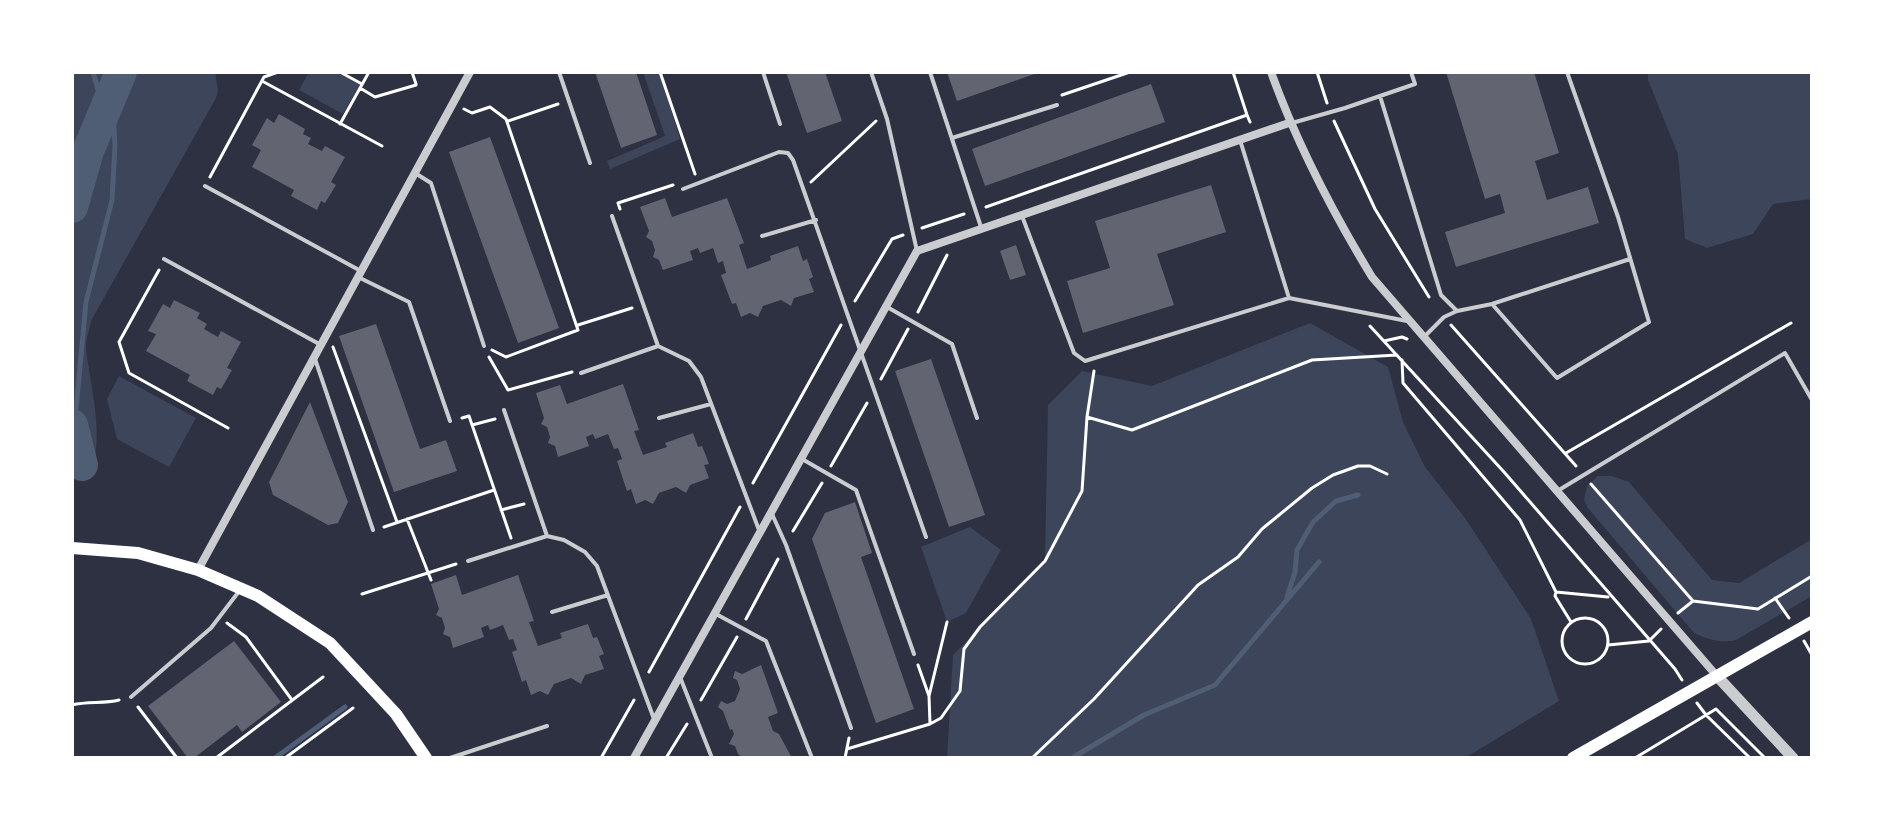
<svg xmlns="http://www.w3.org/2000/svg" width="1884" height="830" font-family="'IBM Plex Serif',serif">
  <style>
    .green { fill: #3c4559 }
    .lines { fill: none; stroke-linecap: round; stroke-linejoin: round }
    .stream { stroke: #4f5d75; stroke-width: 5 }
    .river { stroke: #4f5d75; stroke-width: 32 }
    .building { fill: #626471 }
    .path { stroke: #fff; stroke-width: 3 }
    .service { stroke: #caccd0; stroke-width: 4 }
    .minor { stroke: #caccd0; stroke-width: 8 }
    .tertiary { stroke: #caccd0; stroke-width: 11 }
    .secondary { stroke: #fff; stroke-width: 12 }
  </style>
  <rect width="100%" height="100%" fill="#2d3142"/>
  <!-- green -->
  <path class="green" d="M72 72H215L218 90 216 98 91 321C90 329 86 338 86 346 86 371 118 477 72 475Z
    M309 72H337L360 84 343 114 299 90Z
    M643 72H660L680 139 610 169 607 161 665 136Z
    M1648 72H1812V199L1773 204 1753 234 1707 248 1685 239 1678 154 1648 80Z
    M1310 323 1388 367 1403 422 1425 467 1465 518 1531 619 1559 701 1465 758H947L953 655 1045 560 1048 405 1082 371 1152 386Z
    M119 376 196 418 169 467 117 439 107 399Z
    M1598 476H1612L1629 482 1712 580 1739 583 1812 539V596L1736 640C1722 644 1707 639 1694 633L1587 507 1584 500 1587 486Z
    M970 527 1001 550 966 613 947 622 921 547Z"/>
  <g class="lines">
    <!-- stream -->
    <path class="stream" d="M93 72 99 93 102 119
      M74 431 86 302 112 200 115 146 112 92
      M72 459 81 458
      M1287 597 1295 572 1297 550 1313 522 1336 501 1358 495
      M275 758 345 707
      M1072 758 1144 715 1215 685 1319 562"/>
    <!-- river -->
    <path class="river" d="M72 207 88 151 121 72
      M72 425 82 465"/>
  </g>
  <!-- building -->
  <path class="building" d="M595 72H636L657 135 621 148Z
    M786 72H825L842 121 807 133Z
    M947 72H1040L957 101Z
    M1446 72H1534L1559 153 1535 161 1547 200 1588 187 1599 223 1456 267 1445 232 1505 213 1500 194 1485 199Z
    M1151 84 1165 122 985 186 972 149Z
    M279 114 305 129 303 134 311 138 308 144 322 151 325 146 345 157 331 182 336 185 325 203 321 201 317 210 291 196 294 190 252 167 261 150 252 145 267 118 274 123Z
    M490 137 559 328 518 343 449 152Z
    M1211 185 1226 232 1157 254 1174 305 1083 333 1067 281 1110 268 1095 221Z
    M665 198 672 217 727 198 744 243 739 245 747 269 771 260 770 256 798 246 803 261 807 259 813 277 809 279 814 292 794 298 791 306 781 300 763 306 758 317 750 313 741 317 736 303 732 304 721 275 726 273 723 261 718 263 713 248 700 253 698 248 690 251 693 260 663 270 659 260 653 257 655 250 652 241 646 237 649 231 640 207Z
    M1016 245 1026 275 1010 280 1000 251Z
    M174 300 200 313 197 318 207 324 204 329 218 337 221 331 241 342 227 368 232 370 221 389 217 387 213 395 187 381 190 375 146 351 156 334 148 331 163 304 170 308Z
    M376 324 420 449 446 440 457 471 394 492 339 336Z
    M931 359 985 515 949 527 895 371Z
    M623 384 639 430 634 431 643 455 667 447 665 443 693 433 698 447 702 446 706 456 709 464 704 465 709 478 690 485 686 493 676 487 659 493 653 504 645 500 636 504 631 489 627 491 617 461 622 459 618 448 614 449 608 434 595 439 593 434 586 437 589 446 558 457 555 446 548 443 550 437 547 427 541 424 544 418 536 393 560 385 567 404Z
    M310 402 348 502 338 523 328 525 273 495 269 482Z
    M855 502 872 553 861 557 914 709 876 723 812 539 825 513Z
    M456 575 462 595 518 575 534 621 529 622 538 646 562 638 560 633 588 624 593 638 597 637 604 654 599 656 604 669 585 675 581 684 571 678 554 684 548 695 540 691 531 695 526 680 522 682 512 652 517 650 513 639 509 640 503 625 490 630 488 625 481 628 484 637 453 648 450 637 443 634 445 628 442 618 436 615 439 609 431 584Z
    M234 641 281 702 242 732 237 725 194 758H188L148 706Z
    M761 665 778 713 768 717 773 731 779 734 792 758H743L738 754 735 746 729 744 734 734 732 729 730 730 723 711 718 707 721 701 727 704 735 701 740 689 737 680 733 678 735 671 742 674Z"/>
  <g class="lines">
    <!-- path -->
    <path class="path" d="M340 72 362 84
      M412 72 416 84
      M660 72 695 174
      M1233 72 1247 115
      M1317 72 1327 103
      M262 81 382 146
      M360 88 375 97 416 85
      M1062 95 1130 72
      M464 109 472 113 490 107 506 119 578 330 506 357 492 350
      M508 121 558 104
      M1334 121 1375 209 1429 297
      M340 124 369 72
      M210 177 264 77 278 72
      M811 182 876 121
      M986 207 1247 115 1250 122
      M620 209 618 203 673 185
      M922 228 964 214
      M159 270 119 342 129 373 228 428
      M855 301 892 239 903 235
      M918 312 947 255
      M578 325 632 308
      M1451 325 1576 466
      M1370 326 1504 472 1675 669 1682 680
      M1384 341 1402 337 1407 339
      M333 347 397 522
      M489 357 508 390 572 372
      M1402 360 1403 383 1520 520 1556 592 1555 596 1571 622
      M881 379 908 329
      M1087 417 1132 430 1312 360 1397 355
      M462 418 469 416 511 538
      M472 425 495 419
      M1566 453 1791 323
      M831 466 867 403
      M753 483 841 325
      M1591 484 1693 601
      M501 510 524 504
      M407 519 431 580
      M384 527 494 490
      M793 531 822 483
      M1556 592 1608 597
      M362 594 456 564
      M1775 598 1789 618
      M1678 613 1693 601 1758 609 1812 576
      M1562 641a23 23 0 1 1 46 0a23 23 0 1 1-46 0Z
      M746 619 778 559
      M227 623 246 637 292 700
      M1804 641 1812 655
      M1608 645 1649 641 1661 629
      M649 672 740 507
      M929 696 947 622
      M701 700 737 637
      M1697 703 1706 715 1750 758
      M72 705C88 701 104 704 119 700
      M138 707 177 758
      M930 724 941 718 960 691 964 649 980 627 1045 561 1082 491 1087 417 1094 371
      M847 749 930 724 929 696 918 665
      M216 758 323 677
      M285 758 353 708
      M601 758 634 700
      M666 758 687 724
      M845 758 849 738
      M1032 758 1094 699 1198 585 1238 557 1262 529 1312 488 1333 475 1358 466H1370L1387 474
      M1635 758 1716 709 1765 758"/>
    <!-- service -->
    <path class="service" d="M559 72 590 163
      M763 72 780 124
      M871 72 887 119 917 251
      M930 72 981 227
      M1380 96 1441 295 1457 311
      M1292 123 1345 108 1415 84 1411 72
      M952 138 1057 105
      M1240 140 1289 298 1407 321
      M415 173 431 183 484 346
      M205 186 359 270
      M683 189 779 152 788 153 793 160 926 537
      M612 216 658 346
      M1022 216 1074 353 1085 361 1289 298
      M762 236 816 220
      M164 259 321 345
      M358 277 409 302 450 421
      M1492 304 1557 378 1649 322 1618 217 1567 72
      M887 307 952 344 977 418
      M1425 336 1444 317 1457 311 1492 304 1630 259
      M315 359 373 530
      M581 373 658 346 689 361 701 377 759 530
      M504 410 547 536
      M659 418 711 404
      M802 459 856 490 914 654
      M1559 490 1785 353 1812 400
      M772 514 786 545 851 728
      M468 561 547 536 564 540 585 552 597 566 654 719
      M552 612 608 595
      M716 614 766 641 812 758
      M680 677 712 758
      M131 697 211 628 240 590
      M450 758 547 726"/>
    <!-- minor -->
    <path class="minor" d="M1271 72C1297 144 1332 211 1372 277L1716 675
      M198 570 470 72
      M634 758 917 251 1289 123"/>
    <!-- tertiary -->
    <path class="tertiary" d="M1716 675 1793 758"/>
    <!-- secondary -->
    <path class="secondary" d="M72 548 138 553 198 570 258 596 330 643 396 714 426 758
      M1573 758 1812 622"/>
  </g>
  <!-- border -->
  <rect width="1884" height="830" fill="none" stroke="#ffffff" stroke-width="148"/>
</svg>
